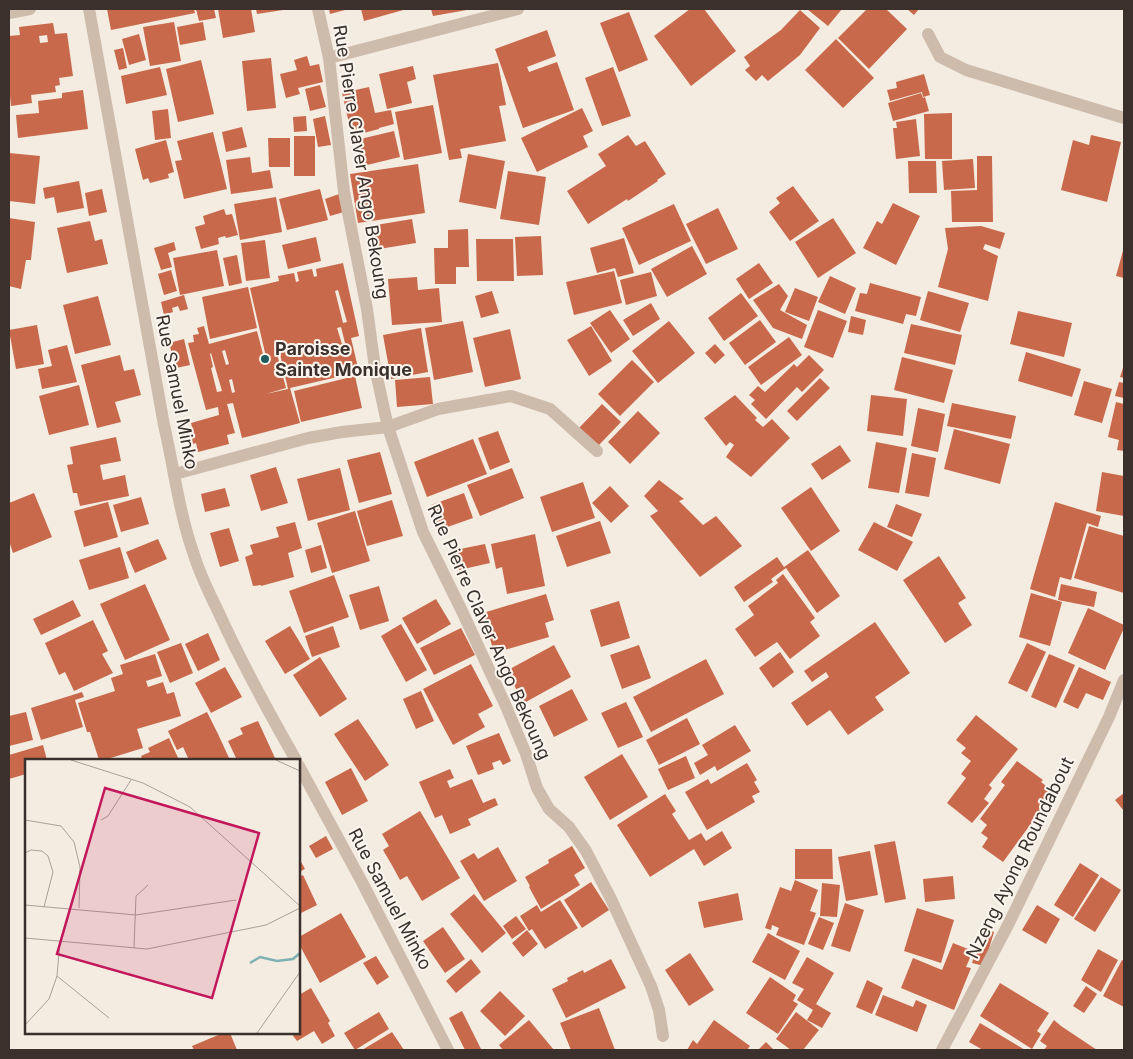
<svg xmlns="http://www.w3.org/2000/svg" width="1133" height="1059" font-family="Inter,sans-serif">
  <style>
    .building { fill: #c8694b; fill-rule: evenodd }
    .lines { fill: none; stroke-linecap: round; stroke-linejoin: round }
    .minor { stroke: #cdbbac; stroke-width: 12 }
    .poi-dot { fill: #1f5a5e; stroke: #fbf5ee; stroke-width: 2 }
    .labels { text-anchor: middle; stroke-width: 4; stroke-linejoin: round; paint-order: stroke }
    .street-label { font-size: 18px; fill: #3b302b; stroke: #fbf5ee }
    .poi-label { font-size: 18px; font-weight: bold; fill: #3b302b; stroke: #fbf5ee; text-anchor: start }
    .inset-river { fill: none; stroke: #7fb0b2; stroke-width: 2.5 }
    .inset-road { fill: none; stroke: #aaa098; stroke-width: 1 }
    .view { fill: #c2185b; fill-opacity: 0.15; stroke: #c2185b; stroke-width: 2.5 }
    .inset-edge { fill: none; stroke: #3b302b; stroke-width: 2.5 }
  </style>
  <rect width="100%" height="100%" fill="#f4ebe1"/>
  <!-- building -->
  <path class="building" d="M107 9H194L195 13 111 30Z
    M196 9H214L216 18 199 21Z
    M218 9H251L255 32 223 38Z
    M256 9H282L283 10 257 14Z
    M329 9H345V10L330 14Z
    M361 9H407L364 21Z
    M431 9H467V10L433 16Z
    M690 9H704L736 51 691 86 654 36Z
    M807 9H842L828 26Z
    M867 9H886L907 29 869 69 838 38Z
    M907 9H919L914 15Z
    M800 10 820 28 800 55 768 81 762 75 756 81 745 70 750 66 744 57 781 30Z
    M629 12 648 60 619 72 600 23Z
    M174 22 181 61 150 66 143 27Z
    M203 22 206 40 180 45 177 27Z
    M53 23 55 34 67 33 73 76 59 78 60 85 55 86 56 92 31 95 32 103 11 106 9 86V70H10L9 36 20 35 19 27ZM47 35 48 42 40 43 39 36Z
    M547 30 556 56 527 67 529 72 557 62 574 110 523 128 495 49Z
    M139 34 146 60 129 65 122 39Z
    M836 39 874 78 843 108 805 70Z
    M123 48 127 68 119 70 114 50Z
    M307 56 310 66 319 64 323 82 298 88 300 94 286 98 280 74 297 70 294 60Z
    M271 58 276 108 247 111 242 61Z
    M201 60 214 114 178 122 166 69Z
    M498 63 506 105 499 106 506 141 460 149 462 158 449 160 433 75Z
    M413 66 416 79 407 82 412 103 387 109 379 74Z
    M160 67 167 95 126 104 121 76Z
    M613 67 631 116 602 126 585 78Z
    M924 74 930 95 923 97 922 92 890 101 887 90 897 88 896 82Z
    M320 85 326 107 310 111 305 89Z
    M369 87 375 113 391 110 394 124 379 128V129L352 136 342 93Z
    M83 90 88 129 18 138 16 115 39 113 38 101 62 98V93Z
    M921 93 923 98 925 97 929 111 893 121 888 103Z
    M433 105 442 153 404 160 395 112Z
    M582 108 593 131 583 136 588 147 537 172 521 138Z
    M168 109 171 138 155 140 152 111Z
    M952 113V159H925L924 114Z
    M306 116 307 131 294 132 293 117Z
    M325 116 331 145 318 147 313 119Z
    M916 119 920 156 896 159 893 128H897L896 122Z
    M242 127 247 147 226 152 222 132Z
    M394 131 400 157 363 166 356 140Z
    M213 132 227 189 184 199 175 161 182 160 177 141Z
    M628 135 636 146 645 141 666 174 657 180 658 181 628 201 627 199 588 224 567 191 606 166 598 154Z
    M1091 135 1121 142 1107 202 1061 190 1073 140 1089 145Z
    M294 136H315V176H294Z
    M268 138H290V167H269Z
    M166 140 174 172 168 174 169 178 150 183 148 178 143 180 135 149Z
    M9 153 40 156 35 204 9 201Z
    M468 154 505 161 496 209 459 202Z
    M977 156H992L993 222H952L951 191 977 190Z
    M250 157 252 173 270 170 273 188 231 194 226 160Z
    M973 159 975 188 944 190 942 161Z
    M908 161H936L937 193H909Z
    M418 164 425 213 358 223 350 174Z
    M508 171 546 177 539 225 500 219Z
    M79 181 84 208 57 213 54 197 45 199 43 188Z
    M793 186 819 221 790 241 769 212 780 203 776 198Z
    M102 189 107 212 89 216 85 193Z
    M320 189 328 220 287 230 279 199Z
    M339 194 344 212 330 216 325 199Z
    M276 197 282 232 240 240 234 204Z
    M893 203 920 216 896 265 863 248 877 221 882 224Z
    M674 204 691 241 639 265 622 228Z
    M718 208 738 249 706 264 686 224Z
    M224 209 226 215 232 214 238 235 226 238 225 236 218 238 219 244 201 249 195 227 205 224 203 216Z
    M9 218 35 222 31 260H26L21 289 9 286Z
    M833 218 856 253 818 278 795 242Z
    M412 219 416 243 373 250 370 226Z
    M90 221 95 241 102 239 108 264 67 273 57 228Z
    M981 226 1005 233 1000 249 985 244 983 249 998 256 988 301 938 287 948 249 945 228Z
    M468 229 469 267H456V284H435L434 248H448V230Z
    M541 236 543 275 517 276 515 237Z
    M316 237 321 261 288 269 282 245Z
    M624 238 634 273 618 277 615 268 597 273 590 248Z
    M476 239H513L514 281H477Z
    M265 240 270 278 246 281 241 243Z
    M174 242 176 250 168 253 172 267 161 270 154 248Z
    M692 246 707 274 667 297 651 269Z
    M1124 247V278L1116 276Z
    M217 250 224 286 180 295 173 258Z
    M237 255 242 283 229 286 223 258Z
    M343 263 359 336 351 338 359 372 290 388 300 423 242 438 233 403 227 404 235 433 227 435 229 444 198 452 196 443 193 444 190 436 194 435 191 423 219 415 218 407 206 410 188 343 194 342 193 335 199 334 197 328 204 326 209 344 257 331 264 358 272 356 266 357 250 288 279 281 278 276 294 273 296 282 299 281 297 272 312 269 314 277 317 276 316 269ZM338 290 347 322 343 323 335 291ZM341 327 345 343 342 344 337 328ZM225 350 229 364 226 365 222 351ZM211 353 222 391 217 392 211 368 213 367 210 354ZM277 354H280L288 389 266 394 286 388ZM232 379 235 392 232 393 229 380Z
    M759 263 773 283 749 299 736 279Z
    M171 270 177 291 164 295 158 274Z
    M614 271 622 303 574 315 566 282Z
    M651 272 657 296 626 305 620 280Z
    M830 276 856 288 845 314 818 302Z
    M417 277 418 290 439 288 442 322 392 325 388 279Z
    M870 283 921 297 916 316 906 314 903 324 855 311 860 293 867 294Z
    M779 284 788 296 780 310 807 325 802 339 773 328 753 300Z
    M248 287 257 328 210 339 202 297Z
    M795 288 818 297 809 321 785 312Z
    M492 291 499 313 481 318 475 296Z
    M928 291 969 303 960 332 920 320Z
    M741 293 758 316 724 341 708 318Z
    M184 295 188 309 180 311 178 306 172 308 173 312 164 315 161 302Z
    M98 296 111 345 75 354 63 305Z
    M651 303 660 319 633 336 623 320Z
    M610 310 630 339 611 353 590 323Z
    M818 310 847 321 833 358 804 347Z
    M1018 311 1072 323 1064 357 1010 344Z
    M851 316 866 320 863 335 848 332Z
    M760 320 776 342 745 365 729 343Z
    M463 321 473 372 434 380 425 328Z
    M669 321 695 353 658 383 632 351Z
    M911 324 962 335 955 365 904 353Z
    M37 325 44 364 16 369 9 330Z
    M591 326 612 361 589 376 567 340Z
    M421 328 428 372 391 379 383 335Z
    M510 329 521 379 485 387 473 338Z
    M789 337 802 355 761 385 748 367Z
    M184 339 190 365 176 368 169 343Z
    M715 344 725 355 715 364 705 353Z
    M67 345 77 382 42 389 38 369 52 366 48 350Z
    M1026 352 1081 369 1072 397 1018 381Z
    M120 355 124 371 134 369 141 395 115 402 121 422 97 428 81 365Z
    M809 355 824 370 802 392 797 387 766 419 751 404 755 400 749 395 758 386 765 392 794 364 797 367Z
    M902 357 953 370 944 403 894 390Z
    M632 360 654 382 620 416 598 394Z
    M1124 365V378L1120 377Z
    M355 376 362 408 301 422 294 391Z
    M430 377 433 404 397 407 395 380Z
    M820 378 830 388 797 421 787 411Z
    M1084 381 1112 389 1102 423 1074 415Z
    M1119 382 1124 383V398L1115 396Z
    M79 385 89 425 49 435 39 396Z
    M735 395 757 418 755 420 763 427 772 419 790 438 751 477 726 457 734 445 730 442 726 446 704 418Z
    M871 395 907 399 903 436 867 431Z
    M1116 402 1124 404V451L1117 450 1119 440 1108 437Z
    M952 403 1016 416 1011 439 947 426Z
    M602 404 621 422 598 446 579 428Z
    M918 408 945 414 938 452 911 446Z
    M638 411 660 433 630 464 608 442Z
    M954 429 1010 444 1000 484 944 469Z
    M498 431 510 462 490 470 478 438Z
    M116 437 121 461 100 465 103 480 125 475 129 496 80 506 77 493H73L67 465 73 464 70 447Z
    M473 439 487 474 427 497 414 462Z
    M876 442 907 448 899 493 868 488Z
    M840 445 851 461 822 480 811 464Z
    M380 452 392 494 359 503 347 460Z
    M912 453 936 458 929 497 905 493Z
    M276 467 288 503 261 511 250 475Z
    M340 468 350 510 308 521 297 479Z
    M512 468 524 498 480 516 467 485Z
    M1102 472 1124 476V516L1096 511Z
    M659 480 684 499 679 501 703 525 716 516 742 546 700 577 650 516 658 511 644 496Z
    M583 482 595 518 552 532 540 497Z
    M610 486 629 506 611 523 592 503Z
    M811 487 840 531 811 551 781 508Z
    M225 488 230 506 205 512 201 494Z
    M34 493 52 537 13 553 9 541V503Z
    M464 493 473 518 439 530 431 505Z
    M141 497 149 524 121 532 113 505Z
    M392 500 403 536 367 546 357 511Z
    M108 502 118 537 84 547 74 511Z
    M1055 502 1101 516 1098 527 1087 523 1071 580 1060 577 1055 597 1030 589Z
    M896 504 922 514 912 537 887 527Z
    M355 511 370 561 332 573 317 523Z
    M600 521 611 553 567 567 556 536Z
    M295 522 302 548 288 553 294 577 261 586V585L253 586 245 557 253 554 250 545 279 537 276 527Z
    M874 522 913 542 897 571 858 550Z
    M1089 526 1124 536V593L1074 578Z
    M229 528 239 561 220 567 210 533Z
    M535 534 545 586 507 594 502 567 496 569 491 544Z
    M158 539 167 559 135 573 126 552Z
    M485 544 490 563 459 570 455 550Z
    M321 545 327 568 311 573 305 550Z
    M120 547 129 578 89 590 79 560Z
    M808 550 840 596 817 613 786 568 771 579 773 582 744 602 734 587 777 557 784 567Z
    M939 556 966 598 958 603 972 625 945 643 903 580Z
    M783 574 815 618 810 622 820 636 790 659 777 642 755 657 735 629 754 615 748 606 778 583 776 580Z
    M334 575 349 617 304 633 289 591Z
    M145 584 170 640 125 660 100 604Z
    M1061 584 1097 592 1094 607 1058 600Z
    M379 586 389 621 360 630 349 595Z
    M1031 593 1062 602 1050 646 1019 637Z
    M546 594 554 620 545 623 549 637 494 653 483 613Z
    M436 599 451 624 417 644 402 618Z
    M73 600 81 616 41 635 33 619Z
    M619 601 630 638 601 647 590 610Z
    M1088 608 1124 625V628L1105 670 1068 653Z
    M93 620 108 651 102 654 113 673 74 691 65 672 59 675 45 643Z
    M875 622 910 673 875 697 884 710 848 735 830 710 807 726 791 703 829 677 826 672 812 682 804 671Z
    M401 624 427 670 406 682 381 636Z
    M290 626 310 659 285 674 265 641Z
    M333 626 340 647 312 657 305 636Z
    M461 628 475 655 434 675 420 648Z
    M208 633 220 660 198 671 185 644Z
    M181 643 193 673 170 683 157 652Z
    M1027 643 1046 652 1027 692 1008 683Z
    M554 645 571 677 524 703 506 671Z
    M639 645 651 678 622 689 610 655Z
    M780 652 794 672 773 688 759 668Z
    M155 654 162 676 146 681 148 687 163 682 167 694 174 692 181 716 137 729 143 748 104 760H99L90 732H87L78 703 115 691 111 678 123 674 120 665Z
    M1049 654 1075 665 1056 708 1031 697Z
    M320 657 347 699 320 717 293 675Z
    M706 659 724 694 651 732 633 697Z
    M471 664 493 706 478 714 485 727 453 745 423 689Z
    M225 667 242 697 211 713 195 683Z
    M1079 667 1111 682 1103 700 1086 693 1078 709 1063 702Z
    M572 689 588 720 554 737 539 706Z
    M421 691 434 721 416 729 403 699Z
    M82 692 84 697 75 700 83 727 41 740 31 708Z
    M626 702 643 737 618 748 601 713Z
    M26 712 33 740 9 746V716Z
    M207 712 218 734 230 760H189L183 747 177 750 168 731Z
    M976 715 1018 749 989 785 992 788 984 799 989 803 972 823 947 803 966 778 961 774 971 761 961 753 966 748 956 740Z
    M687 718 700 744 659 765 646 740Z
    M358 719 389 765 365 781 334 734Z
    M258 721 275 758 270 760H237L228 741 243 734 240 728Z
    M735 725 751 751 717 771 715 766 700 775 694 763 708 755 702 745Z
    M499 733 511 761 503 765 500 760 492 763 494 769 478 775 466 746Z
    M169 738 179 760H143L141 756 150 752 148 748Z
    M43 745 47 760H26V774L9 779V755Z
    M622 754 648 797 610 820 584 777Z
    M686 756 695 778 668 790 658 769Z
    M1017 761 1043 780 1041 782 1054 792 1003 862 982 847 988 838 981 833 987 825 980 819 1005 785 1001 782Z
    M747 763 757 780 754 782 760 792 752 796 755 802 707 830 685 792 708 779 711 784Z
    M351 768 368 801 342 815 325 782Z
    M450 769 454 778 447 781 450 788 472 779 483 803 495 798 498 805 468 819 471 825 450 834 442 815 435 818 419 782Z
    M1124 793V811L1115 800Z
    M665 794 676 811 672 814 689 840 701 833 706 841 722 831 732 848 704 866 694 849 650 877 617 825Z
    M420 811 460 878 422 901 407 876 400 880 393 867 383 850 389 846 382 834Z
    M326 836 333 849 316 858 309 846Z
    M895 841 906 899 885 903 874 845Z
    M572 846 585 868 574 875 580 885 541 909 529 887 530 886 525 877 549 863 548 860Z
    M498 847 517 881 484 901 460 861 474 853 478 859Z
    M795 849H832L833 879H795Z
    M870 851 878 895 846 901 838 857Z
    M299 858 305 869 299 872Z
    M1080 863 1099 875 1073 917 1054 905Z
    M303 875 317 905 299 914V877Z
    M953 876 955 899 925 902 923 879Z
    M1101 877 1121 890 1095 932 1074 919Z
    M795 880 818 890 810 911 816 913 804 945 776 935 779 928 772 925 771 930 765 928 780 887 791 891Z
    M591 882 609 910 582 928 564 900Z
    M822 883 840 885 837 917 820 916Z
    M738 893 743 920 704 928 698 902Z
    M474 894 506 933 482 953 450 914Z
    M560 900 578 928 545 949 532 929 529 931 520 916 537 905 541 912Z
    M845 903 864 910 850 952 831 946Z
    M1037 905 1060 919 1046 944 1022 930Z
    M917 908 954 920 941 963 904 951Z
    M341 913 366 957 320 983 299 944V937Z
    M516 916 526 929 512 939 503 926Z
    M819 917 834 923 823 950 808 944Z
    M443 927 465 959 445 973 423 941Z
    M527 930 538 944 523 957 512 943Z
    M988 930 994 932 984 966 972 963 977 947 983 948Z
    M768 933 800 951 785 980 752 962Z
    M953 943 973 951 966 967 971 968 954 1010 901 988 913 958 942 970Z
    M1098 949 1118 960 1101 992 1081 980Z
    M690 953 714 990 689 1006 665 970Z
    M376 956 389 977 377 985 363 963Z
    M807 957 834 973 816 1004 831 1013 822 1028 807 1020 813 1010 797 1000 804 989 792 983Z
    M471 959 481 972 456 993 446 981Z
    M611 959 626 988 566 1018 552 989 568 981 567 978 583 970 584 973Z
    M1122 960 1124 961V1007L1103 996Z
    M770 977 796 995 793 1001 798 1004 778 1034 746 1013Z
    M867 980 883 988 872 1014 856 1007Z
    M1000 983 1049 1013 1037 1031 1041 1034 1032 1049 980 1016Z
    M1086 986 1097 994 1084 1013 1073 1006Z
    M311 988 330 1021 328 1023 335 1036 322 1044 314 1031 297 1041 291 1033H299V995Z
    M500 991 525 1016 505 1036 480 1011Z
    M883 995 913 1007 916 1000 927 1005 917 1032 875 1015Z
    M599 1008 615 1050H571L560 1023Z
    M462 1011 481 1049 479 1050H465L449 1018Z
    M379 1012 389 1029 355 1050 344 1033Z
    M796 1012 819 1030 803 1050H791L776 1039Z
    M529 1020 554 1050H503L499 1045Z
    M714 1020 750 1046 747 1050H687L693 1040 697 1044Z
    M1054 1020 1061 1026 1097 1050H1044L1047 1046 1040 1041Z
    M980 1023 1025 1050H983L969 1042Z
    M392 1032 404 1050H362Z
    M223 1033H230L237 1050H194L192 1046Z
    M766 1042 774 1050H758Z"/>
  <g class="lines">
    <!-- minor -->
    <path class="minor" d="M89 9 164 425C174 468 179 513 194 555 200 574 209 593 218 611 241 662 268 711 296 760
      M318 9 329 58 344 192 367 309 375 368 388 427 423 532 461 609 505 704 526 754 537 788 549 809 569 827 586 851 611 899 651 986 659 1010 663 1036
      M9 13 30 9
      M928 34 940 57 966 70 1124 118
      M329 58 518 9
      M175 474 308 438 342 432 388 427 438 409 511 396 550 409 597 451
      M299 766 363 884 448 1050
      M942 1050 1008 925 1109 717 1124 680"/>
  </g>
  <!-- markers -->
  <circle class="poi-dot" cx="265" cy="359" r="5"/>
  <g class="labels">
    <!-- street labels -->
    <g class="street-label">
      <text transform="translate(361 162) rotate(81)" y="6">Rue Pierre Claver Ango Bekoung</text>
      <text transform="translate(177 392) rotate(79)" y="6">Rue Samuel Minko</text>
      <text transform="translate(489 632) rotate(66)" y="6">Rue Pierre Claver Ango Bekoung</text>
      <text transform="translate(1020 858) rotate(-64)" y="6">Nzeng Ayong Roundabout</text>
      <text transform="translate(390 899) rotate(62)" y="6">Rue Samuel Minko</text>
    </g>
    <!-- poi labels -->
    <g class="poi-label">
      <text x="275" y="355">Paroisse<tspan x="275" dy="21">Sainte Monique</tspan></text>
    </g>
  </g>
  <!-- overview -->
  <g transform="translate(25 759)">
    <rect width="275" height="275" fill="#f4ebe1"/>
    <path class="inset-river" d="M225 204 235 198 252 202 268 200 275 194"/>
    <path class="inset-road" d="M46 1 118 24 165 48 275 147M251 1 275 12M0 61 36 67 49 83 55 108 54 149M76 61 83 57 106 21M0 94 6 91 17 92 23 97 28 113 19 148M0 146 111 156 211 141M0 179 122 190 241 166 275 149M109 189 111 137 123 126M32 217 84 259M0 266 24 240 32 217 35 182M232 274 275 213"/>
    <path class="view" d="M80 29 234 74 187 239 32 195Z"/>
    <rect width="275" height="275" class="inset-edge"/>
  </g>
  <!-- border -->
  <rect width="1133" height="1059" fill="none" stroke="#3b302b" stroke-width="20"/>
</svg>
